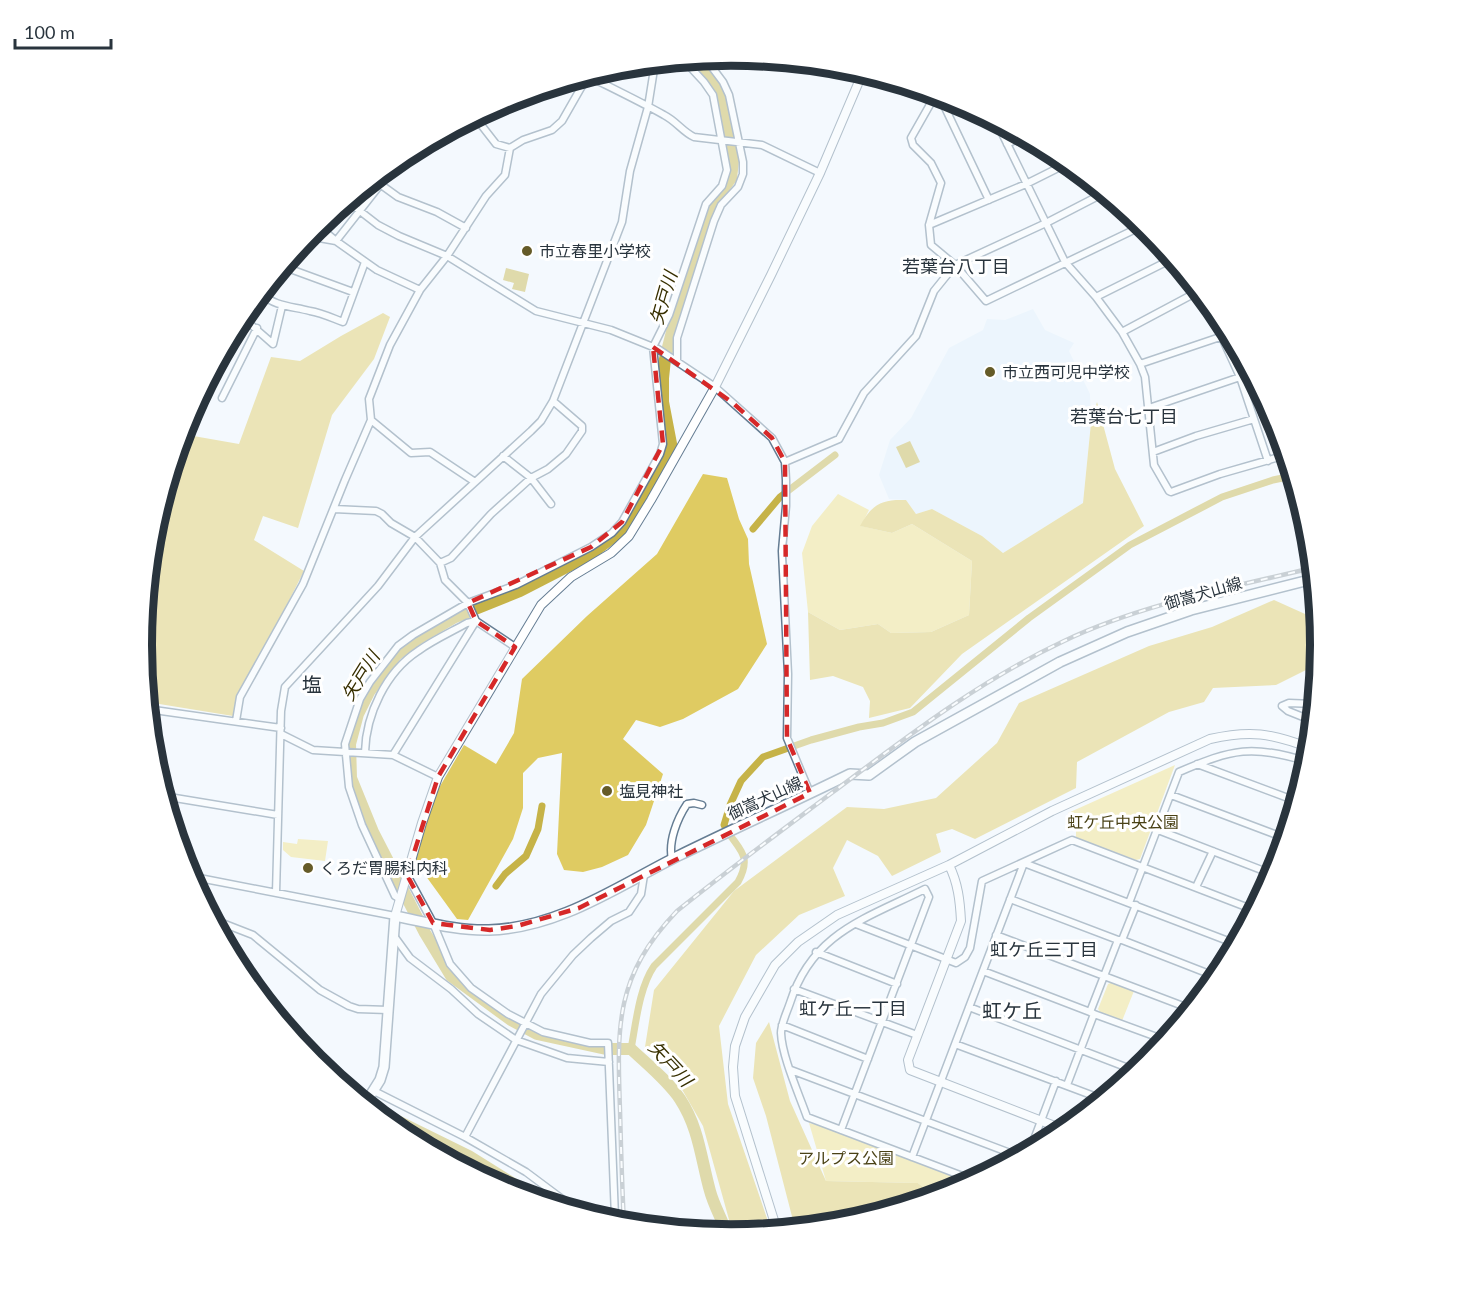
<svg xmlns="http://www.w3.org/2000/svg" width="1461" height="1290" font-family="Lato,'Noto Sans JP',sans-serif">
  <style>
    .built { fill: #e2f0fc }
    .green { fill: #f2e083 }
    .forest { fill: #dfcb62 }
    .water { fill: #c6b348 }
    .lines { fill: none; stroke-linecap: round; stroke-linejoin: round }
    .canal { stroke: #c6b348; stroke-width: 7 }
    .river { stroke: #c6b348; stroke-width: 12 }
    .minor-casing { stroke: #657d93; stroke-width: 9 }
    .tertiary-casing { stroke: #657d93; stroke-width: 10 }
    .secondary-casing { stroke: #657d93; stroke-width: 12 }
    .minor { stroke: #fff; stroke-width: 6 }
    .tertiary { stroke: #fff; stroke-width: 8 }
    .secondary { stroke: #fff; stroke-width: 9 }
    .rail-casing { stroke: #969ea5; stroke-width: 4.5 }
    .rail { stroke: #fff; stroke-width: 2; stroke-dasharray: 7; stroke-linecap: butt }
    .marked { fill: none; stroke: #d62828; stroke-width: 4.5; stroke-dasharray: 12 8; stroke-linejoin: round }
    .poi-dot { fill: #655b28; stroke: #fff; stroke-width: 2 }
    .labels { text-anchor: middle; stroke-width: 6; stroke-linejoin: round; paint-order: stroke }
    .poi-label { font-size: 16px; fill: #29343d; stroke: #fff; text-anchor: start }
    .street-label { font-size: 16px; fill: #29343d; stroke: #fff }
    .park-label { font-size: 16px; fill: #4a4216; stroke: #fff }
    .neighbourhood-label { font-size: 18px; fill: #29343d; stroke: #fff }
    .water-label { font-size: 18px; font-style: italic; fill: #372f00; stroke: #fff }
    .quarter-label { font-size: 20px; fill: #29343d; stroke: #fff }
    .rim { fill: none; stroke: #29343d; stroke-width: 8 }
  </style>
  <rect width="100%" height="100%" fill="#f4f9fe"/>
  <!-- built -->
  <path class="built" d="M1033 309 1045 330 1074 343 1069 351 1090 394 1091 423 1083 503 1003 553 982 536 932 509 916 514 906 500 889 499 879 475 890 440 911 418 949 348 983 330 987 319 1005 320Z"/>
  <!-- green -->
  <path class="green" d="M838 494 869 510 861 526 892 533 912 524 972 561 969 615 931 632 891 633 878 624 840 630 808 612 802 553 812 526Z
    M1175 765 1140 859 1136 860 1076 838V825L1068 813Z
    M298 839 328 841 325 861 291 857 283 850V842L297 844Z
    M1113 982 1134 991 1122 1021 1101 1013 1098 1009 1108 984Z
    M809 1123 841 1130 973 1180 956 1190 934 1196 918 1183 826 1181Z"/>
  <!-- forest -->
  <path class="forest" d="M383 313 390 317 374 359 332 415 298 528 263 516 254 540 304 571 240 697 233 716 147 702 141 645 152 530 182 434 239 444 271 357 300 361 341 336Z
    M1097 402 1115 469 1144 526 962 654 910 708 869 718 870 701 863 687 833 676 810 680 808 612 840 630 878 624 891 633 931 632 969 615 972 561 912 524 892 533 860 526C872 504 882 499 906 500L916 514 932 509 982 536 1003 553 1083 503 1091 423Z
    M703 474 727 478 739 519 748 539 749 564 767 644 738 689 683 719 660 727 636 720 623 739 663 774 646 825 628 855 602 867 583 872 564 870 557 854 562 753 538 758 523 773V808L513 839 468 920 457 919 415 861 436 793 464 745 496 764 514 733 522 679 587 616 657 554Z
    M1274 600 1314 618 1317 614 1320 645 1318 664 1276 685 1213 688 1204 702 1169 712 1077 762 1076 788 975 839 952 829 936 834 941 852 892 876 878 856 847 840 833 868 845 896 799 915 756 955 719 1026 728 1104 771 1230 733 1234 703 1126 672 1072 645 1047 654 990 734 891 847 807 884 809 936 798 997 743 1019 703 1149 646 1212 627Z
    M769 1022 790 1101 826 1181 918 1183 934 1196 845 1223 795 1228 766 1116 753 1078 756 1043Z"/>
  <!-- water -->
  <path class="water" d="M506 268 529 274 525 292 512 289 514 283 503 280Z
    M910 441 920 462 906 468 896 447Z
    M348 1090 472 1151 531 1188 536 1199 505 1189 403 1135Z"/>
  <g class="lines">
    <!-- canal -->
    <path class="canal" d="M753 529 780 497 835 455
      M496 886 505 874 526 856 538 829 542 806
      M631 1049C636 1023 639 988 654 966L738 882C754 853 736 849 724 825L730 805 741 781 763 757 811 740 859 727 883 723 913 712 1029 618 1130 545 1222 497 1273 480 1292 476"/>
    <!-- river -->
    <path class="river" d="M695 59 718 86 734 153 731 178 710 207 675 320 665 359 663 378V402L672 449 652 479 630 521 617 534 588 556 520 591 453 618 419 638 396 655 369 692 358 714 350 744 351 778 373 832 425 933 451 976 511 1020 537 1034 606 1049H631C648 1065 667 1080 680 1099 699 1128 701 1159 710 1191 714 1206 722 1219 727 1234"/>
    <defs>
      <path id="minor" d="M592 78C616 90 641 102 664 115 676 121 683 132 694 137L762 145 820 173
        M936 94 911 138 913 145 931 163 941 183 929 225 931 245 955 265 986 301 1144 225
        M939 95 989 200
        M475 117 496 144 510 148
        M996 121 1065 262 1096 297 1122 332 1140 364 1145 377 1154 465 1169 491 1171 492 1220 474 1286 455
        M1007 144 1023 136
        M373 179 398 197 437 212 466 228
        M347 201 378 225 399 236 447 256 536 311 611 330 658 349 715 387 772 438 785 462 786 480V506L782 551 788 674 787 738 810 793
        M317 225 336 241 380 185
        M929 225 1026 184 1068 163
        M308 236 336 241 377 270 420 290
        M282 266 353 292
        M260 293C276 307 291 306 310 311 322 313 332 318 343 322L365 262
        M1203 296 1240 377 1268 461
        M1096 297 1172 259
        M241 316 273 344 282 306
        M1122 332 1199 291
        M677 360V338L714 221 721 205 738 187 743 174V162L729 95 723 82 705 58
        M1140 364 1223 336
        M222 398 257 328
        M1149 408 1240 377
        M371 420 411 453 430 452 475 482
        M1153 452 1196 436 1254 419
        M503 456 531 478 551 504
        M785 462 839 439 864 393 916 336 934 291 955 265 1046 223 1104 193
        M334 509 376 511 382 514 391 523 415 537 440 563 445 580 468 603 476 621 515 647
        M440 563 451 558 491 514 531 478 548 469 566 454 582 431V426L553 401
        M147 709 281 728
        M236 721 240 697 303 584 345 480 371 420 369 399 390 345 420 290 447 256 486 196 505 175 510 148 523 140 552 130 562 121 582 86 595 73
        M1313 721 1288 711 1282 706 1289 703 1314 704
        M149 731 153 711
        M281 734 313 750 393 755 438 777
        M365 752C366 714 386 672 418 651 433 640 451 632 467 623L476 621
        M393 755 476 621
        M1197 764 1296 801
        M1171 795 1285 838
        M163 796 278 815
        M1158 830 1272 874
        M672 859C668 842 677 819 687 804L694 803 702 805
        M1024 863 1236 944
        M407 875 433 923 450 964 471 988 508 1014 543 1032 590 1043H608L615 1217 582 1213
        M189 876 395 916
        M1267 885 1284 842
        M1196 887 1213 851
        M276 893 281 711 285 687 378 586 415 537 531 431 541 421 553 401 622 222 630 171 648 107 655 63
        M198 894 201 879
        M400 899 395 896 362 825 349 787 345 744 360 699 370 682 398 646 413 635 468 603 516 585 591 547 612 533 622 522 660 454 663 444 653 347 669 315 706 204 722 186 727 170 713 95 704 82 692 69 687 60
        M1010 899 1118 940
        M1129 903 1179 772C1232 749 1253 744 1308 762
        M212 919 253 935 320 990 349 1006 358 1009 388 1010
        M856 924 956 963 965 957 970 948 982 881 1072 840 1254 910
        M996 935 1191 1009
        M394 936 410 958 451 989 478 1014 516 1040 567 1058 609 1062
        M1122 940 1217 977
        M816 952 897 984
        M983 971 1090 1012
        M794 989 917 1035
        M969 1007 1136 1071
        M1094 1014 1165 1040
        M782 1025 868 1059
        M955 1044 1102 1099
        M791 1070 1018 1156
        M1067 1085 1094 1014 1090 1012 1118 940H1122L1136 905
        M374 1091 465 1137 526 1172 581 1213
        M841 1130 929 897 925 889C865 919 812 933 790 1003 787 1012 781 1024 781 1033 782 1057 799 1094 807 1117L973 1180
        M465 1137 541 994 573 955 591 938 611 921 629 912 641 894 644 875
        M1030 1150 1056 1081
        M912 1157 1024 863"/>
      <path id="tertiary" d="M949 865C958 883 960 901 961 921L908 1060 910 1070 1065 1130
        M395 916 422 823 438 777 541 605 571 577 611 553 629 536 651 500 715 387 771 275 820 173 863 72
        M777 1230 735 1096 733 1067 735 1046 745 1017 775 965 798 942 837 915 949 865 1052 811 1210 739C1250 730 1271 733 1310 748"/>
      <path id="secondary" d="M365 1104 380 1080 384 1067 395 916C426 922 458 931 489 930 559 928 618 886 678 856 735 828 793 802 850 774L869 775 915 742 1060 662 1127 632 1191 610 1313 579"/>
    </defs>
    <!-- minor casing -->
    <use href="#minor" class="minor-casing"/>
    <!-- tertiary casing -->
    <use href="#tertiary" class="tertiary-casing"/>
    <!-- secondary casing -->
    <use href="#secondary" class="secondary-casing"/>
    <!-- minor -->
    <use href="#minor" class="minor"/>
    <!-- tertiary -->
    <use href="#tertiary" class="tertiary"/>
    <!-- secondary -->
    <use href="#secondary" class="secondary"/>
    <defs>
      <path id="rail" d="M624 1224C622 1186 621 1148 620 1110 617 1025 615 976 677 911 728 870 781 831 833 792 908 736 979 681 1064 641 1142 604 1229 588 1312 568"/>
    </defs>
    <!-- rail casing -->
    <use href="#rail" class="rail-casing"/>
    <!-- rail -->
    <use href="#rail" class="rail"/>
  </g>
  <!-- marked area -->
  <path d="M0 0H1461V1290H0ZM653 347 733 403 772 438 785 462 787 738 810 793 579 908 517 926 490 930 433 923 407 875 438 777 515 647 476 621 468 603 591 547 622 522 663 444Z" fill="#f4f9fe" fill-opacity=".55" fill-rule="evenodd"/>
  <path class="marked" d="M653 347 733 403 772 438 785 462 787 738 810 793 579 908 517 926 490 930 433 923 407 875 438 777 515 647 476 621 468 603 591 547 622 522 663 444Z"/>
  <!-- markers -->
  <g class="poi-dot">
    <circle cx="527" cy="251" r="6"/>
    <circle cx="990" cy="372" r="6"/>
    <circle cx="607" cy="791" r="6"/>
    <circle cx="308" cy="868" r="6"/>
  </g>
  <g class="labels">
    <!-- poi labels -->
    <g class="poi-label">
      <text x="539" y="257">市立春里小学校</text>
      <text x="1002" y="378">市立西可児中学校</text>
      <text x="619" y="797">塩見神社</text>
      <text x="320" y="874">くろだ胃腸科内科</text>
    </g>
    <!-- street labels -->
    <g class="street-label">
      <text transform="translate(1203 593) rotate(-16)" y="6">御嵩犬山線</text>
      <text transform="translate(765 798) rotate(-25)" y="6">御嵩犬山線</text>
    </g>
    <!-- park labels -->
    <g class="park-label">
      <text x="1123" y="828">虹ケ丘中央公園</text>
      <text x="846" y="1164">アルプス公園</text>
    </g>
    <!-- neighbourhood labels -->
    <g class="neighbourhood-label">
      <text x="956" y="273">若葉台八丁目</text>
      <text x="1124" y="423">若葉台七丁目</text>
      <text x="1044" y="956">虹ケ丘三丁目</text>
      <text x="853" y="1015">虹ケ丘一丁目</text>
    </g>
    <!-- water labels -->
    <g class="water-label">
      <text transform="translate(664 298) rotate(-74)" y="6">矢戸川</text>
      <text transform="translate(361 676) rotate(-58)" y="6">矢戸川</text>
      <text transform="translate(670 1064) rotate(47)" y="6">矢戸川</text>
    </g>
    <!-- quarter labels -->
    <g class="quarter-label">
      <text x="312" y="692">塩</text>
      <text x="1012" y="1018">虹ケ丘</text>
    </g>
  </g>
  <!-- crop -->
  <path d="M0 0H1461V1290H0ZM152 645a579 579 0 1 1 1158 0a579 579 0 1 1-1158 0Z" fill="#fff" fill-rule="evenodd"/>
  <path class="rim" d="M152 645a579 579 0 1 1 1158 0a579 579 0 1 1-1158 0Z"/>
  <!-- scale -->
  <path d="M15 39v9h96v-9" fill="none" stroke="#29343d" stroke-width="3"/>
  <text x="24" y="39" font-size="18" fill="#29343d" stroke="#ffffff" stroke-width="4.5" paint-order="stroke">100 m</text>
</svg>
